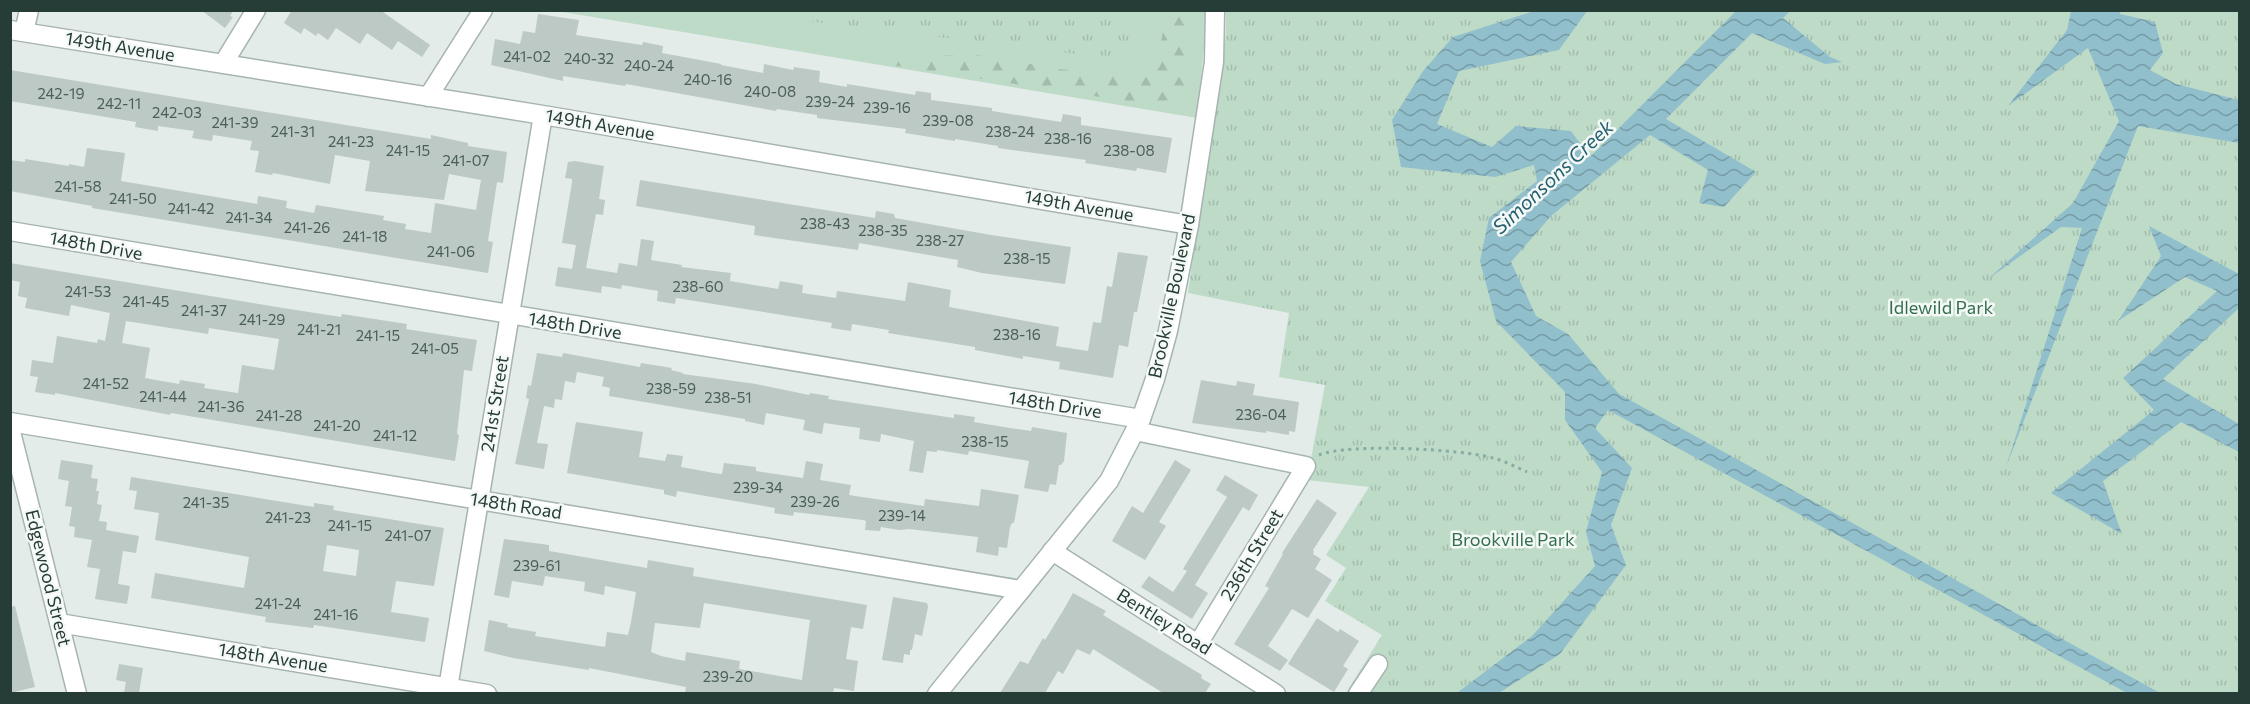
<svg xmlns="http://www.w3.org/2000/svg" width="2250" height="704" font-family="Commissioner,sans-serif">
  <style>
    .grass { fill: #bedbc8 }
    .forest { fill: url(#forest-firs) }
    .park { fill: url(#park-tufts) }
    .water { fill: url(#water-waves) }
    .building { fill: #bcc9c5; fill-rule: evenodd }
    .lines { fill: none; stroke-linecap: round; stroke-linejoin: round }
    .minor-casing { stroke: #a6b4b0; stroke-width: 21 }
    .tertiary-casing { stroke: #a6b4b0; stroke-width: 21 }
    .path { stroke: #87aca3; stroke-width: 3; stroke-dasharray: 3 4.5; stroke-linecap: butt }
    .minor { stroke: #fff; stroke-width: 18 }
    .tertiary { stroke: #fff; stroke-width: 18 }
    .labels { text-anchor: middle; stroke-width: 5; stroke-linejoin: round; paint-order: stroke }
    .number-label { font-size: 15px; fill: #4b5f5a }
    .street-label { font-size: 18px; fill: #253c37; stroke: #f4f9f6 }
    .park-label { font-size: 18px; fill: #336f4e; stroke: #f4f9f6 }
    .water-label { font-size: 20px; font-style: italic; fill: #246072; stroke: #f4f9f6 }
  </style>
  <defs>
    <pattern id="forest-firs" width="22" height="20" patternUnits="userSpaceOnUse" patternTransform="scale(1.5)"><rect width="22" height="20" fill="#bedbc8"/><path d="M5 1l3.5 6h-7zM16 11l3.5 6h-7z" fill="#a3bdac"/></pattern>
    <pattern id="park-tufts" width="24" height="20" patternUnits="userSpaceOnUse" patternTransform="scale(1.5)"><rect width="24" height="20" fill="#bedbc8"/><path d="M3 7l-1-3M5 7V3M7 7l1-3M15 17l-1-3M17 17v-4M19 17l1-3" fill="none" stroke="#a3bdac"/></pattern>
    <pattern id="water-waves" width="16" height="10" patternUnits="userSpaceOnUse" patternTransform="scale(1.5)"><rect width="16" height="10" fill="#91bfcb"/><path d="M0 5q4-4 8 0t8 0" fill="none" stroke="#769ca6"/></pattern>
  </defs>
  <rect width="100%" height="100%" fill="#e3ece9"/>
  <!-- grass -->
  <path class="grass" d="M557 11H1205L1206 26 1197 118Z"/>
  <!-- forest -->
  <path class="forest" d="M1167 11H1192L1190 76 1172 108 858 60 972 54 1060 69 1130 77 1159 52Z"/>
  <!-- park -->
  <path class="park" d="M725 11H1139L1126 60Z
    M1226 11H2239V693H1346L1382 635 1325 601 1346 568 1326 555 1369 487 1307 480 1325 385 1279 377 1289 313 1188 293 1213 111H1217L1218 101 1226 32Z"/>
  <!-- water -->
  <path class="water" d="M1534 11H1587L1559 50 1459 71 1437 124 1492 147 1516 126 1571 131 1590 157 1736 11H1790L1783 18 1830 57 1842 62 1825 64 1752 33 1666 119 1756 172 1724 207 1699 203 1708 170 1650 135 1551 216 1511 262 1536 316 1568 334 1619 394 2160 693H2127L1608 410 1595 428 1632 468 1611 525 1626 565 1560 654 1499 693H1457L1532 636 1595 566 1586 532 1602 472 1565 420V392L1496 321 1480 261 1489 218 1537 181 1534 165 1495 177 1401 167 1392 120 1423 71 1453 37Z
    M2071 11H2120V14L2155 22 2163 53 2150 70 2176 84 2239 100V143L2138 126 2006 467 2082 228 2061 227 1988 279 2073 203 2119 121 2088 48 2008 106 2067 30Z
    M2149 226 2239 274V308L2163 379 2239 424V452L2181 422 2103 481 2122 534 2051 493 2154 410 2123 378 2217 291 2185 277 2118 321 2161 256Z"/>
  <!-- building -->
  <path class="building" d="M201 10H234L230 16 233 17 225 28Z
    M292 10H380L430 45 422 57 398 41 392 50 367 33 360 44 336 28 328 40 318 33 316 36 304 28 301 34 284 23Z
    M538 14 579 20 576 35 642 45 643 42 663 46 662 53 721 64V65L763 73 764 64 793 70 794 67 820 71 819 82 847 87V84L915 95 916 91 931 93V100L992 108V111L1061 122 1063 114 1081 117V125L1172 138 1166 173 1137 168 1136 171 1085 163 1086 160 998 148V146L955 139V141L905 133 906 129 817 118V115L777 109 776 111 626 84 625 86 563 76V81L491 65 495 39 520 44 523 31 535 33Z
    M10 70 401 134 431 139V135L468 143V146L507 152 503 183 497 182 488 241 493 242 488 273 92 208V206L10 191V160L25 162V159L69 166V164L84 167 87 148 125 153 121 181 257 204 258 196 287 201 286 208 314 213 316 205 384 216 383 220 406 224 405 229 431 233 435 203 476 210 481 180 449 174 444 200 365 191 370 161 335 155 330 184 273 173 272 175 255 172 259 151 250 150 252 141 213 135 212 141 192 138 194 131 158 126V131L135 127 136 122 10 101Z
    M575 161 604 166 599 199 605 200 603 215 596 214 586 268 617 273 619 263 637 266 641 239 654 241 651 260 682 265 681 267 731 273 730 281 778 289 780 281 803 285 802 293 836 298 837 291 905 301 908 282 951 290 949 307 1059 327 1056 346 1088 351 1093 322 1101 323 1107 286 1112 287 1118 252 1148 256 1137 312H1134L1128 347 1119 345 1113 378 1059 369 1060 362 1023 356V359L975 350V347L888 333 889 330 852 324 851 331 831 328 832 323 676 298 675 304 657 301 658 291 622 285 621 289 602 286 601 293 555 286 558 267 572 269 576 245 562 243 572 182V179L565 178 568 162Z
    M640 180 875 218 876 211 894 214 895 218 991 235 1071 247 1065 284 982 273 957 267 958 260 859 243 858 250 754 235 755 226 636 206Z
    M10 263 283 308 341 317 342 314 407 324 406 329 477 340 472 371 464 370 457 434 459 435 455 461 171 413 170 415 55 393V395L35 392 38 377 30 376 32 360 53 363 57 336 97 343 98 339 105 341 110 313 71 305 69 316 25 308 27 298 18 296 20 282 10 280ZM126 321 208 334 209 328 279 339 274 370 242 365 238 393 204 388 205 384 180 380 179 384 145 378 150 348 122 343Z
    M537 353 562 357 563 353 640 367 641 363 672 368 671 370 683 373V374L756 384 809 395 810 393 829 396 828 399 954 418V414L975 417 974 422 1010 428 1031 431 1032 427 1067 433 1064 461 1061 465H1059L1056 485 1050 484 1048 492 1024 488 1029 461 969 451 968 455 937 450V452L927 451 923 473 909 471 914 441 881 434 880 442 859 439 860 428 824 423 822 434 803 430 805 420 766 413 764 425 745 421V419L609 396 610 388 602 386 604 377 577 372 575 383 565 381 562 400 555 399 554 408 544 406 537 443 548 444 544 469 515 464 529 399 526 398 528 385 531 386Z
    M1201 380 1236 386 1237 381 1255 384 1253 395 1299 402 1295 432 1289 431V435L1266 431V433L1192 423Z
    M576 422 643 432 639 457 665 461 667 454 683 456 681 467 714 473 722 474 724 463 756 467V471L803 478 806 461 823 464 820 480 851 485 849 495 855 496 924 506 925 499 979 506 981 489 1019 495 1014 523H1012L1010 527 1007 548 999 547 998 556 976 552 978 537 909 529 899 530 881 527 880 531 865 530 866 521 863 520 794 512 793 516 774 513 775 508 677 491 676 497 664 494V490L567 473Z
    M61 460 93 465 91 478 98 479 96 491H99L97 504 102 505 99 521 107 522 106 530 139 536 136 553 123 551 118 584 130 586 127 604 95 599 100 569 87 567 92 540 74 537 75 527 69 526 72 507 65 506 69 481 58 479Z
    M1175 460 1191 470 1159 522 1166 526 1145 560 1112 541 1132 506 1143 513Z
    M1225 475 1258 495 1249 511 1243 507 1195 585 1208 593 1192 619 1141 587 1149 576 1173 592 1187 571 1183 569 1227 497 1216 490Z
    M131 477 314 507V503L334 506 333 510 444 528 434 586 396 581 391 612 429 618 425 642 314 625 313 628 265 622 266 617 151 598 155 573 244 588 249 557 155 540 159 513 134 509 137 491 129 490ZM327 545 359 550 356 576 323 571Z
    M1317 499 1337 513 1313 550 1314 552 1313 554 1321 559 1315 569 1332 580 1308 618 1292 609 1268 646 1288 660 1280 671 1234 644 1269 588 1265 586 1283 554 1282 553Z
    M504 539 549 545V551L647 568 648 560 694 568 693 576 867 605 863 629 851 627 846 659 858 661 854 691 834 688 833 693H685L686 687 589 668V670L513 658 484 651 489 620 508 624 507 627 536 632 535 636 605 647 607 632 628 635 631 622 636 592 605 586 604 595 584 591 585 582 545 576 543 586 512 581 509 598 494 595ZM704 603 810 620 802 680 739 669 740 661 686 652 685 661 661 656 651 652 655 623 700 628Z
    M1073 593 1106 611 1103 615 1202 675 1201 678 1211 684 1205 693H1163L1093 649 1090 655 1077 649 1063 674 1058 671 1045 693H1000L1020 661 1028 664 1043 638 1045 640 1064 609Z
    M893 597 927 603 928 607 922 636 915 634 912 650H910V655L904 654 903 663 882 660Z
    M15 606 35 687 10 693V607Z
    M1317 618 1338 632 1340 629 1359 641 1343 666 1348 669 1334 692 1288 664Z
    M119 664 143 668 139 693H124L126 682 116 680Z"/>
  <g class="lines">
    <defs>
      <path id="minor" d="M10 30 543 115 1189 225
        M24 32 29 10
        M223 64 256 10
        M428 97 483 10
        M10 231 1141 419
        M10 422 1021 590
        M10 428 77 694
        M1135 431 1306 466 1198 644
        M1052 551 1276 694
        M59 623 487 694
        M447 694 543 115
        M1358 694 1378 664"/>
      <path id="tertiary" d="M937 694 1109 481 1141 419 1155 379 1168 331 1189 225 1214 62 1215 10"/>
    </defs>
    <!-- minor casing -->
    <use href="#minor" class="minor-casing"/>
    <!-- tertiary casing -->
    <use href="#tertiary" class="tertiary-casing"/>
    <!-- path -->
    <path class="path" d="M1319 455C1348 443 1462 449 1493 458 1505 461 1516 467 1527 472"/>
    <!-- minor -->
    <use href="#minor" class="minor"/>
    <!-- tertiary -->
    <use href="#tertiary" class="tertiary"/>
  </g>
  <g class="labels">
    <!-- number labels -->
    <g class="number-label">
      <text x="527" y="62">241-02</text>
      <text x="589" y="64">240-32</text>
      <text x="649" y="71">240-24</text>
      <text x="708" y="85">240-16</text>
      <text x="770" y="97">240-08</text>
      <text x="61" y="99">242-19</text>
      <text x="830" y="107">239-24</text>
      <text x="119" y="109">242-11</text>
      <text x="887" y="113">239-16</text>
      <text x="177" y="118">242-03</text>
      <text x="948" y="126">239-08</text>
      <text x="235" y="128">241-39</text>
      <text x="293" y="137">241-31</text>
      <text x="1010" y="137">238-24</text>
      <text x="1068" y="144">238-16</text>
      <text x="351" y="147">241-23</text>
      <text x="408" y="156">241-15</text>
      <text x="1129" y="156">238-08</text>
      <text x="466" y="166">241-07</text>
      <text x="78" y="192">241-58</text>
      <text x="133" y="204">241-50</text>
      <text x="191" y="214">241-42</text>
      <text x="249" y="223">241-34</text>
      <text x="825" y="229">238-43</text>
      <text x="307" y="233">241-26</text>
      <text x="883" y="236">238-35</text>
      <text x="365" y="242">241-18</text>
      <text x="940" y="246">238-27</text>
      <text x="451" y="257">241-06</text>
      <text x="1027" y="264">238-15</text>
      <text x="698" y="292">238-60</text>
      <text x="88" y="297">241-53</text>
      <text x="146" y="307">241-45</text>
      <text x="204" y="316">241-37</text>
      <text x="262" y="325">241-29</text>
      <text x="319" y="335">241-21</text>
      <text x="1017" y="340">238-16</text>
      <text x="378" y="341">241-15</text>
      <text x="435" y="354">241-05</text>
      <text x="106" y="389">241-52</text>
      <text x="671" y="394">238-59</text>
      <text x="163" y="402">241-44</text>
      <text x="728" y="403">238-51</text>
      <text x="221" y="412">241-36</text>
      <text x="1261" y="420">236-04</text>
      <text x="279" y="421">241-28</text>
      <text x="337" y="431">241-20</text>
      <text x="395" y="441">241-12</text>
      <text x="985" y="447">238-15</text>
      <text x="758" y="493">239-34</text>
      <text x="815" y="507">239-26</text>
      <text x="206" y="508">241-35</text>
      <text x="902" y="521">239-14</text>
      <text x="288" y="523">241-23</text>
      <text x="350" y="531">241-15</text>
      <text x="408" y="541">241-07</text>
      <text x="537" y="571">239-61</text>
      <text x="278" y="609">241-24</text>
      <text x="336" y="620">241-16</text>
      <text x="728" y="682">239-20</text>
    </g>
    <!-- street labels -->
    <g class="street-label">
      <text transform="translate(120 47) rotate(9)" y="6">149th Avenue</text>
      <text transform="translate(600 125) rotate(10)" y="6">149th Avenue</text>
      <text transform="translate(1079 206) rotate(10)" y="6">149th Avenue</text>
      <text transform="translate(96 246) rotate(10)" y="6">148th Drive</text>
      <text transform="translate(1172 296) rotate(-78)" y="6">Brookville Boulevard</text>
      <text transform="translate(575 326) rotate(9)" y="6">148th Drive</text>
      <text transform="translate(495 404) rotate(-81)" y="6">241st Street</text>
      <text transform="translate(1055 405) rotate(9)" y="6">148th Drive</text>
      <text transform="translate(516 506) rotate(9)" y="6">148th Road</text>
      <text transform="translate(1252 555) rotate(-59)" y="6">236th Street</text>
      <text transform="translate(48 578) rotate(76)" y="6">Edgewood Street</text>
      <text transform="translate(1164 622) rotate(32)" y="6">Bentley Road</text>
      <text transform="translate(273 658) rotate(9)" y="6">148th Avenue</text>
    </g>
    <!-- park labels -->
    <g class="park-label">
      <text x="1941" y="314">Idlewild Park</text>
      <text x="1513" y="546">Brookville Park</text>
    </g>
    <!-- water labels -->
    <g class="water-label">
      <text transform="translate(1553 177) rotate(-43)" y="7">Simonsons Creek</text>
    </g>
  </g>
  <!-- border -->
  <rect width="2250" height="704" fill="none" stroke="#253c37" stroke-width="24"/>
</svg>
